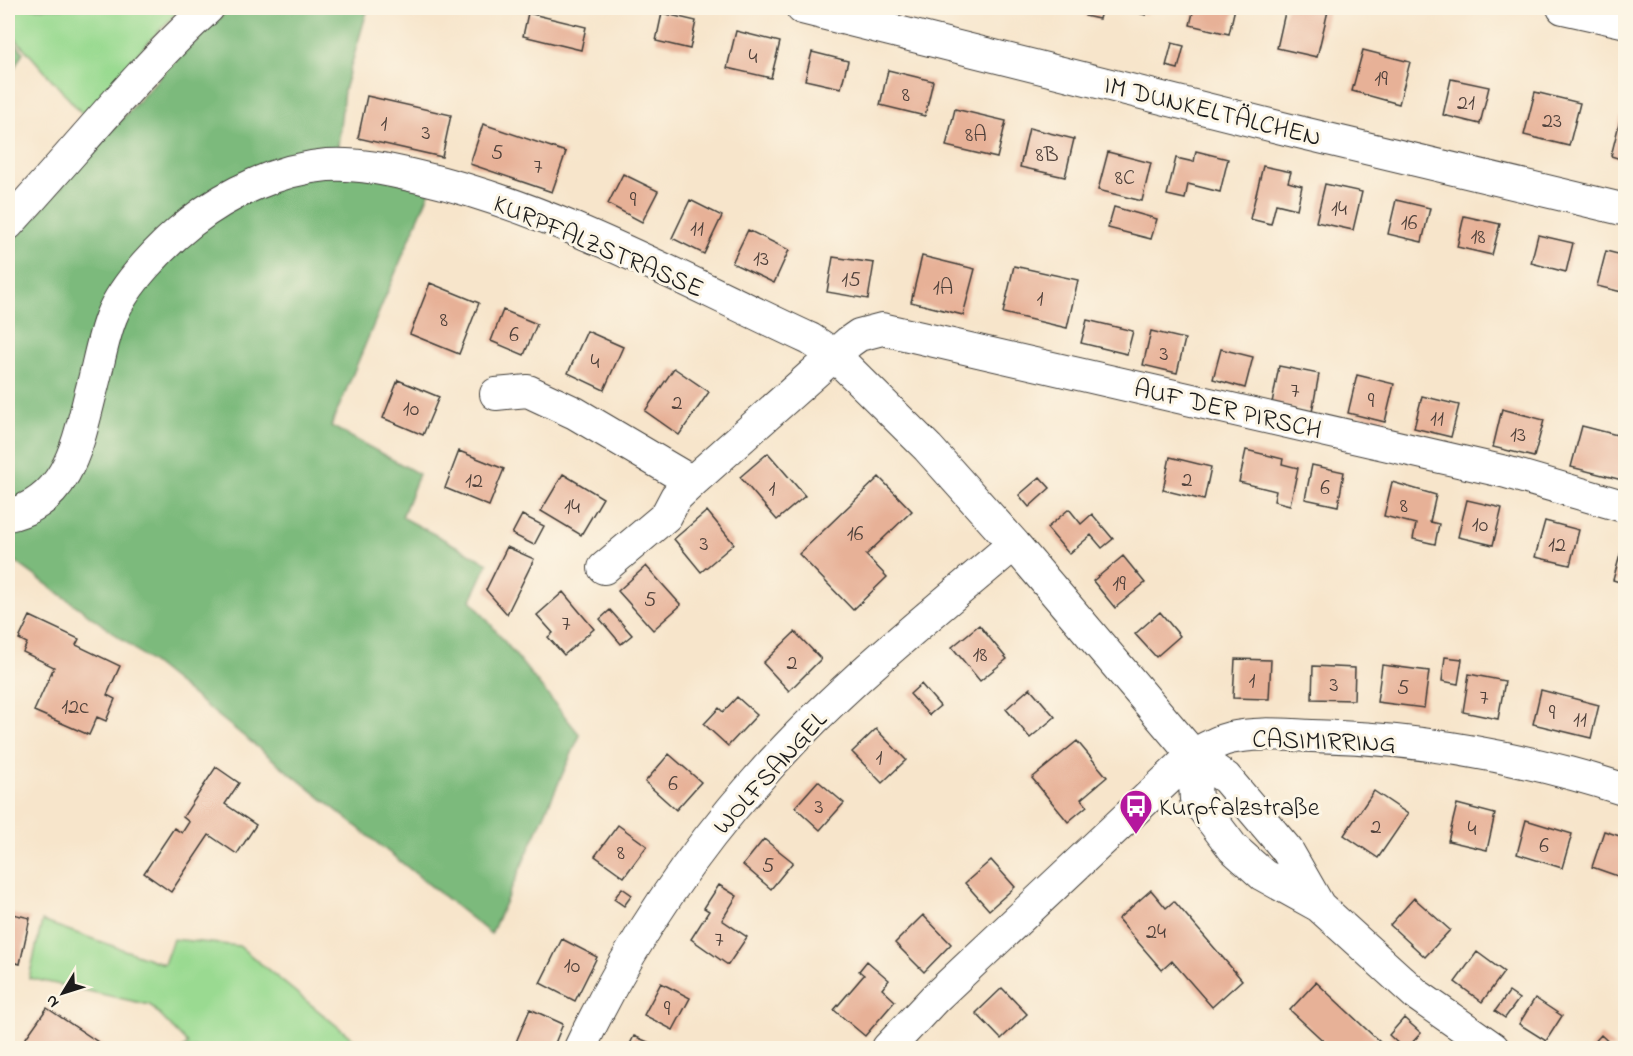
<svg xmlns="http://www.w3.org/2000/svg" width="1633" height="1056" font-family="'Indie Flower',sans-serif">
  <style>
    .green { fill: #9ada91; stroke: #5b7b56; stroke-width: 1.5 }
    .forest { fill: #7bba7b; stroke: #4c6b4c; stroke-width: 1.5 }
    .building { fill: #e7b197 }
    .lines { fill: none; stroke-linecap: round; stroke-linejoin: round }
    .minor-casing { stroke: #3d3a36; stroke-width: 34 }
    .minor { stroke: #fff; stroke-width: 32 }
    .labels { text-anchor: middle; stroke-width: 6; stroke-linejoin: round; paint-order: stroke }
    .number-label { font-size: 22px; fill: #4f413b }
    .street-label { font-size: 26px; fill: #1c1c1c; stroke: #fcf5e5 }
    .poi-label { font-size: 26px; fill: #1c1c1c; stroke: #fcf5e5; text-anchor: start }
  </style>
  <rect width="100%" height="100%" fill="#fcf5e5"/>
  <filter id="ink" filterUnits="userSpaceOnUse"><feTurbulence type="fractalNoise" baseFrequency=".0167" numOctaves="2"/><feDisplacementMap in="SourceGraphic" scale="12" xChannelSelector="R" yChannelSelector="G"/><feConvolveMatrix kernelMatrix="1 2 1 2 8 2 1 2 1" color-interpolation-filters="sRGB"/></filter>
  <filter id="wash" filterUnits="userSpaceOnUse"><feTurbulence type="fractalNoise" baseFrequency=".008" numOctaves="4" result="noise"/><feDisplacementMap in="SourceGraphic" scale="24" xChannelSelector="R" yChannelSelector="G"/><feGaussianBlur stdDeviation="1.35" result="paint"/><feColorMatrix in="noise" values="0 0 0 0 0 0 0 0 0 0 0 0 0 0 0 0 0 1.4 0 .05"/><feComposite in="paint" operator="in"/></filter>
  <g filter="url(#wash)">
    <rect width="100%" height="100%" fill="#f7e5cb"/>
    <!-- green -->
    <path class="green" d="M8 8H181L141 50 85 117 8 30Z
      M42 921 164 964 173 939 239 946 364 1048H183L188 1044 150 1005 29 978Z"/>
    <!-- forest -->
    <path class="forest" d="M230 8H368L344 90 337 155 437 174 331 426 419 474 402 517 488 563 471 600 580 735 491 934 126 642 8 556V246L167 69Z
      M8 33 23 52 8 80Z"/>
    <g id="blocks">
      <!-- building -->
      <path class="building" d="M1087 8H1102L1099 19 1085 16Z
        M1120 8H1148L1146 15Z
        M1194 8H1235L1229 34 1190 25Z
        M1286 8H1313L1328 11 1317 57 1277 48Z
        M528 13 586 27 581 50 523 36Z
        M662 13 696 21 690 49 656 41Z
        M736 31 780 42 771 78 727 68Z
        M1172 43 1184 46 1178 69 1166 66Z
        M1363 50 1410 62 1399 104 1352 91Z
        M812 52 848 61 841 88 805 80Z
        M888 70 933 81 925 116 880 105Z
        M1451 79 1489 87 1480 124 1443 115Z
        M1535 92 1580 103 1569 146 1524 135Z
        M367 96 451 115 442 157 358 138Z
        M955 109 1006 121 997 158 946 146Z
        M1621 116 1626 118 1624 160 1611 156Z
        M483 124 566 152 552 192 470 164Z
        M1029 128 1074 139 1065 177 1020 167Z
        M1196 151 1228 159 1220 192 1188 184 1185 199 1167 195 1176 158 1194 162Z
        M1108 152 1151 163 1142 201 1098 190Z
        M1263 166 1291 172 1288 182 1302 186 1297 209 1276 204 1271 224 1250 219Z
        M623 174 658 191 642 222 608 204Z
        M1325 184 1362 192 1353 230 1316 222Z
        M690 200 722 216 704 254 672 238Z
        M1396 200 1430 208 1422 242 1388 234Z
        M1114 207 1157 219 1151 239 1108 228Z
        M1464 216 1500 224 1492 255 1457 247Z
        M748 230 789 250 774 283 732 263Z
        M1538 235 1573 243 1566 272 1531 263Z
        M1606 251 1626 256V293L1597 286Z
        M922 256 975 269 963 315 911 302Z
        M833 257 874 263 868 299 827 292Z
        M1014 266 1078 280 1067 328 1003 313Z
        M430 283 479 303 459 354 410 334Z
        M503 310 537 324 524 355 491 341Z
        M1087 320 1133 331 1127 354 1081 343Z
        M587 331 623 347 604 390 568 373Z
        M1151 331 1185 339 1177 373 1143 365Z
        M1221 349 1253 357 1245 388 1213 379Z
        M1279 366 1319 374 1312 412 1272 403Z
        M674 368 709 392 679 435 645 411Z
        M1357 375 1394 384 1385 422 1348 413Z
        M398 380 439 397 423 435 383 418Z
        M1422 396 1459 405 1451 437 1414 428Z
        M1502 409 1544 420 1534 457 1493 447Z
        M1582 426 1625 437 1620 455 1626 457V481L1571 467Z
        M1246 450 1283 459 1282 464 1298 468 1290 505 1274 501 1276 491 1239 482Z
        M459 451 504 469 489 506 445 488Z
        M768 453 805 496 777 520 740 477Z
        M1170 457 1211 467 1204 500 1163 490Z
        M1312 465 1344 472 1338 506 1305 499Z
        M563 474 603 498 581 535 541 511Z
        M879 477 912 511 866 555 887 577 853 610 799 554Z
        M1040 477 1050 488 1029 507 1019 495Z
        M1392 482 1436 495 1430 522 1439 524 1435 544 1413 539 1416 524 1384 516Z
        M1467 500 1502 508 1493 545 1458 537Z
        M1069 509 1081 524 1092 514 1113 539 1102 548 1091 535 1069 554 1047 528Z
        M707 511 734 544 701 572 674 539Z
        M522 515 544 526 534 545 512 534Z
        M1545 521 1579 530 1570 565 1535 557Z
        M507 547 534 559 507 614 486 590Z
        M1622 548 1626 549V584L1613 580Z
        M1123 556 1145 583 1115 608 1093 581Z
        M646 566 681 605 653 630 618 591Z
        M563 592 594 629 564 655 548 637 553 633 537 615Z
        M610 610 632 635 621 644 600 619Z
        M1160 612 1180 636 1156 657 1135 634Z
        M30 616 79 639 76 645 120 666 107 695 115 699 106 721 97 717 89 735 34 711 54 667 23 652 27 643 19 639Z
        M979 625 1007 659 980 681 952 647Z
        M795 632 821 659 789 691 763 663Z
        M1445 657 1462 659 1458 684 1442 681Z
        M1235 659 1271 660 1269 699 1233 698Z
        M1382 665 1429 671 1424 708 1377 702Z
        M1313 666 1355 668 1354 700 1312 699Z
        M1469 674 1505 681 1498 719 1463 712Z
        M921 684 940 706 929 715 910 694Z
        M1030 688 1055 717 1030 738 1006 709Z
        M1541 690 1599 705 1591 738 1533 724Z
        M737 697 757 715 728 746 704 724 719 708 723 712Z
        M876 729 906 760 882 783 852 752Z
        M1077 741 1107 777 1081 799 1087 806 1068 822 1032 778Z
        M669 754 701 782 676 810 645 782Z
        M216 767 239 783 225 804 256 825 237 854 209 835 171 892 144 873 174 828 182 833 189 822 183 817Z
        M818 781 844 803 820 830 795 807Z
        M1374 791 1408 814 1378 858 1344 835Z
        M1457 804 1495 814 1487 850 1448 841Z
        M1526 820 1572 834 1562 868 1517 854Z
        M618 825 647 846 624 877 595 856Z
        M1604 831 1626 838V879L1592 867Z
        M764 839 793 862 771 889 743 865Z
        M991 860 1015 887 989 910 965 883Z
        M719 885 737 896 722 920 747 937 728 965 691 939 709 911 704 908Z
        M622 888 632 895 624 906 614 899Z
        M1151 890 1166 908 1174 901 1242 980 1212 1007 1172 961 1162 970 1118 919Z
        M1414 898 1450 930 1425 957 1390 925Z
        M8 913 30 918 20 964 8 961Z
        M923 915 951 944 924 972 895 943Z
        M562 939 597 957 575 1001 540 983Z
        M1477 952 1504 972 1482 1002 1455 982Z
        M867 961 889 980 882 989 895 1001 865 1036 834 1010 864 975 859 971Z
        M1316 982 1382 1044 1377 1048H1331L1290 1010Z
        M661 983 690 998 673 1030 644 1015Z
        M1002 988 1027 1014 1001 1039 976 1013Z
        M1509 992 1519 999 1505 1018 1495 1011Z
        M1535 998 1562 1016 1546 1041 1519 1024Z
        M47 1008 107 1048H32L23 1042Z
        M530 1009 563 1024 553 1048H530L516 1042Z
        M1404 1018 1421 1033 1407 1048H1403L1389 1035Z
        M1601 1035 1615 1048H1589Z
        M634 1036 655 1045 653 1048H628Z"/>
    </g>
  </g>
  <g filter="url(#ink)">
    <use href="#blocks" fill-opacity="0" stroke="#3d3a36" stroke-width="1.5"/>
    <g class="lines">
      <defs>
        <path id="minor" d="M802 8 1286 129 1626 210
          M1563 8 1626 22
          M8 224C75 152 136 74 208 8
          M496 394 528 391 575 413 692 482 849 342 859 335 882 329 1506 472 1626 507
          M8 515C68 502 78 443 91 392 98 367 102 340 111 317 124 284 163 244 191 222 228 193 279 169 327 165 358 163 389 170 419 177 554 208 684 281 810 339L833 354 928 448 1014 544 1193 755 1226 778 1287 850 1319 906
          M604 568 666 516 676 497 692 482
          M1193 755 1196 799 1233 848 1263 875 1319 906 1417 995 1493 1048
          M580 1048C626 951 685 861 757 780 833 692 926 619 1014 544
          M888 1048 935 998 1193 755C1204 749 1217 741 1230 738 1256 732 1285 735 1312 736 1418 738 1524 757 1626 790"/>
      </defs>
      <!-- minor casing -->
      <use href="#minor" class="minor-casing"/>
      <!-- minor -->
      <use href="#minor" class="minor"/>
    </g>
  </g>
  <!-- icons -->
  <defs>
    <symbol id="bus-pin" viewBox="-11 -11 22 30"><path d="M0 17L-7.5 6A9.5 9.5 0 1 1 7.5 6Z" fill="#b5179e" stroke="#fcf5e5"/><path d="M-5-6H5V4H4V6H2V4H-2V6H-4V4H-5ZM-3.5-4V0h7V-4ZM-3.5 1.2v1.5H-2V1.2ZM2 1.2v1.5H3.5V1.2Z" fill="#fff"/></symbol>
  </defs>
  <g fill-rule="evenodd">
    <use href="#bus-pin" x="1117" y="787" width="38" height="52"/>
  </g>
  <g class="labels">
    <!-- number labels -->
    <g class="number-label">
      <text x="753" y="63">4</text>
      <text x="1381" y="85">19</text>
      <text x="906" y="101">8</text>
      <text x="1466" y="109">21</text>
      <text x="1552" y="127">23</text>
      <text x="384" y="130">1</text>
      <text x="426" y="139">3</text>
      <text x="976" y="141">8A</text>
      <text x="497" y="159">5</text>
      <text x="1047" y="161">8B</text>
      <text x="538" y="173">7</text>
      <text x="1125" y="184">8C</text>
      <text x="633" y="206">9</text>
      <text x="1339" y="215">14</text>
      <text x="1409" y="229">16</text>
      <text x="697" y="235">11</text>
      <text x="1478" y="243">18</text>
      <text x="761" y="265">13</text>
      <text x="851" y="286">15</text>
      <text x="943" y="294">1A</text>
      <text x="1040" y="305">1</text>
      <text x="444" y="326">8</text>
      <text x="514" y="341">6</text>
      <text x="1164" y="360">3</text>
      <text x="595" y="368">4</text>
      <text x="1295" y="397">7</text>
      <text x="1371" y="407">9</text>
      <text x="677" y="409">2</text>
      <text x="411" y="415">10</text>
      <text x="1437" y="425">11</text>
      <text x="1518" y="441">13</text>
      <text x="1187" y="486">2</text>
      <text x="474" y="487">12</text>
      <text x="1325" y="494">6</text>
      <text x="772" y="495">1</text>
      <text x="1404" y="512">8</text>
      <text x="572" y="513">14</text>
      <text x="1480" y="531">10</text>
      <text x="855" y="540">16</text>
      <text x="704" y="550">3</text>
      <text x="1557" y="551">12</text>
      <text x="1119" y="590">19</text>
      <text x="650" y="606">5</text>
      <text x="566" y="630">7</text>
      <text x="980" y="661">18</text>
      <text x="792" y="669">2</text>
      <text x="1252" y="687">1</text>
      <text x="1334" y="691">3</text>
      <text x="1403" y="694">5</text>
      <text x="1484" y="704">7</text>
      <text x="75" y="713">12c</text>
      <text x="1552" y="719">9</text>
      <text x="1580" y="726">11</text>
      <text x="879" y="764">1</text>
      <text x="673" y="790">6</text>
      <text x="819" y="813">3</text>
      <text x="1376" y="833">2</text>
      <text x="1472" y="835">4</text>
      <text x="1544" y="852">6</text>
      <text x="621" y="859">8</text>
      <text x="768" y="872">5</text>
      <text x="1156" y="938">24</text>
      <text x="719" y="946">7</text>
      <text x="572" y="972">10</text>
      <text x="667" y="1015">9</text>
    </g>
    <!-- street labels -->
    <g class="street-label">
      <text transform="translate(1213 110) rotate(14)" y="9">IM DUNKELTÄLCHEN</text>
      <text transform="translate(599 245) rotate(23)" y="9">KURPFALZSTRASSE</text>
      <text transform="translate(1228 408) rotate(13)" y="9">AUF DER PIRSCH</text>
      <text transform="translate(1324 740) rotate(2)" y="9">CASIMIRRING</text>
      <text transform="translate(769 772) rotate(-48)" y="9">WOLFSANGEL</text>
    </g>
    <!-- poi labels -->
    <g class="poi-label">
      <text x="1159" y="815">Kurpfalzstraße</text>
    </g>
  </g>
  <!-- margin -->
  <rect width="1633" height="1056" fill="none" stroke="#fcf5e5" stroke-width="30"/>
  <!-- north arrow -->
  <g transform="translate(63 993) rotate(232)" stroke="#fcf5e5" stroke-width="4.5" paint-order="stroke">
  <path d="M0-4.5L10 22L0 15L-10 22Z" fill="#1c1c1c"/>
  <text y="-9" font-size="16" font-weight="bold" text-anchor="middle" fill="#1c1c1c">N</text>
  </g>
</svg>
